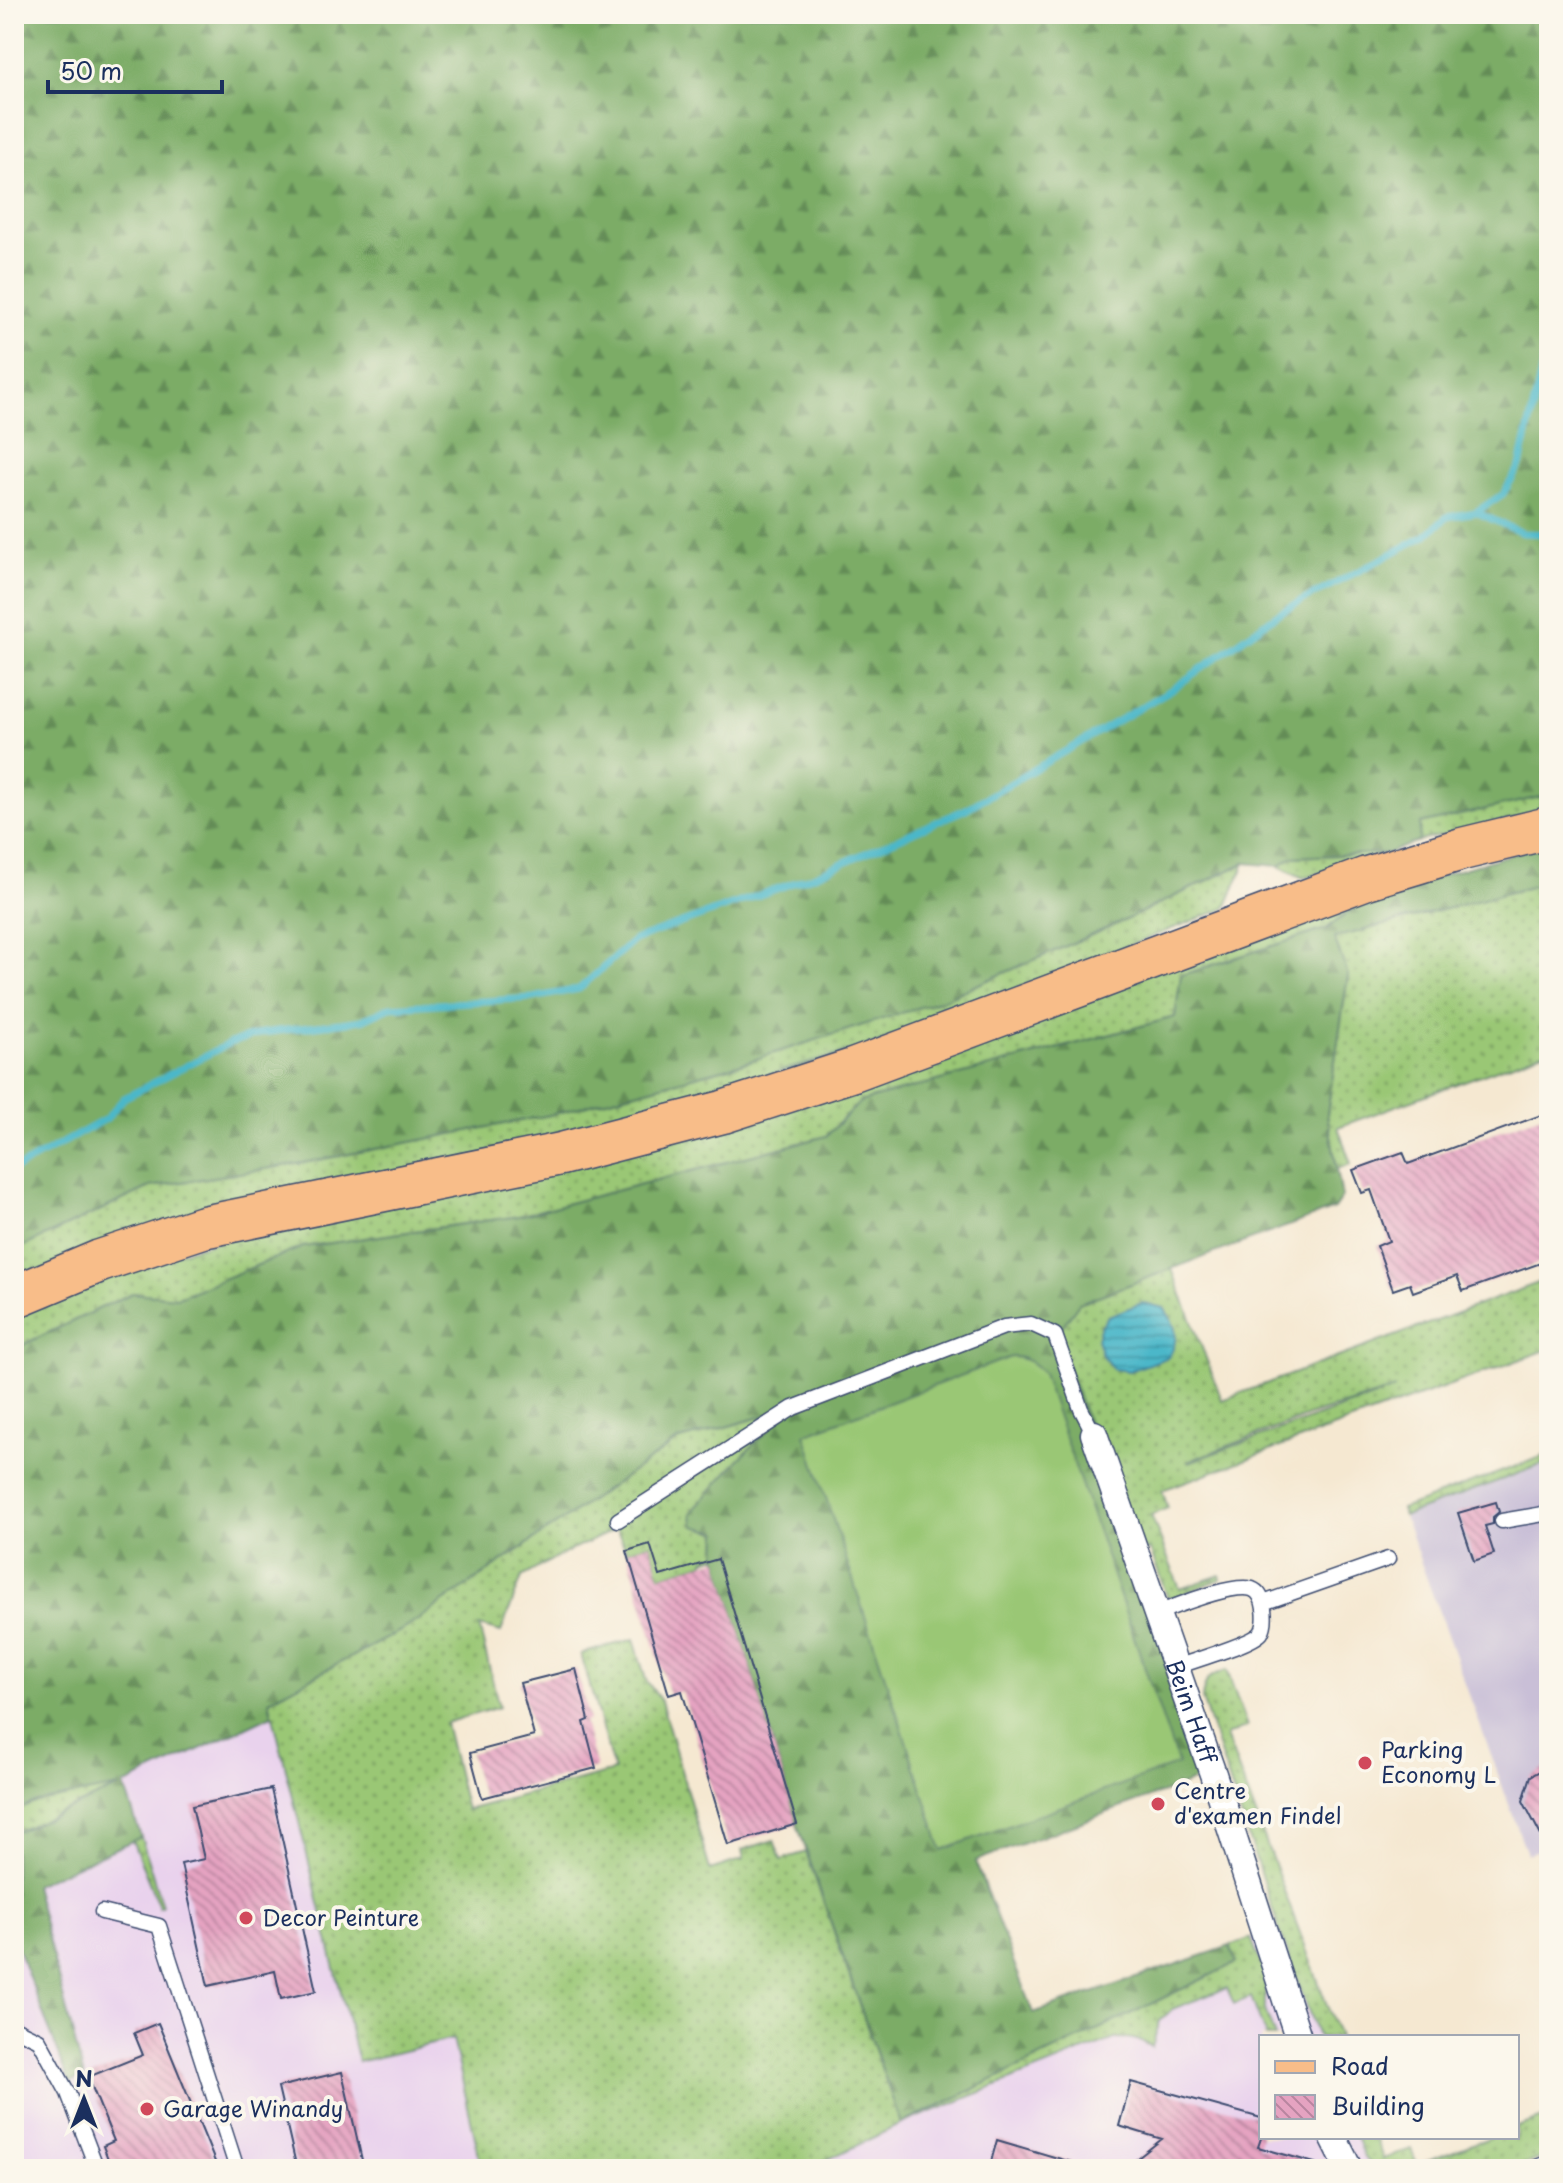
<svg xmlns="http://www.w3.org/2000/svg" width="1563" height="2183" font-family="'Playpen Sans',sans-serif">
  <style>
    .built { fill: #e9d2ed }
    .industrial { fill: #c9bfd7 }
    .grass { fill: url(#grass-dots); stroke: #5a7b6a; stroke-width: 2; fill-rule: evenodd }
    .forest { fill: url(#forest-firs); stroke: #4b6e62; stroke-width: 2; fill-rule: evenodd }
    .pitch { fill: #9ac775; stroke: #5a7b6a; stroke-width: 2 }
    .water { fill: url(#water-rules); stroke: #347394; stroke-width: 2 }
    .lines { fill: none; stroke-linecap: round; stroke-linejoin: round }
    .stream { stroke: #4cb7c9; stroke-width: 7 }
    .building { fill: url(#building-back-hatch) }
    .lane-casing { stroke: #3c4b6f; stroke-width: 17 }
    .street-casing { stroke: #3c4b6f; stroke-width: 29 }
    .primary-casing { stroke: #3c4b6f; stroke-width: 45 }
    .lane { stroke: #fff; stroke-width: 14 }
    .street { stroke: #fff; stroke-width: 26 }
    .primary { stroke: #f8bd89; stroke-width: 42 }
    .poi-dot { fill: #d1495b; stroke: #fbf7ec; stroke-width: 3 }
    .labels { text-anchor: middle; stroke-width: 8; stroke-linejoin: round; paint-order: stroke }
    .street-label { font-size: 22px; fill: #1b2f5e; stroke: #fbf7ec }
    .poi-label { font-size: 22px; fill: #1b2f5e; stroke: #fbf7ec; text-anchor: start }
  </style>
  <defs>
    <pattern id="grass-dots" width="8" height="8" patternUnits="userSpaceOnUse" patternTransform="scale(2)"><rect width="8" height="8" fill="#9ac775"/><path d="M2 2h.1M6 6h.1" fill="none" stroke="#7da263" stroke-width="1.8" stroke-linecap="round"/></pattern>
    <pattern id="forest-firs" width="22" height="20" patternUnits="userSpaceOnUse" patternTransform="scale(2)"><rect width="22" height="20" fill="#7bac66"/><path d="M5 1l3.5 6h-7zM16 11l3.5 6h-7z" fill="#648c57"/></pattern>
    <pattern id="water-rules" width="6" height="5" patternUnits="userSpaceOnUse" patternTransform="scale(2)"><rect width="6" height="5" fill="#4cb7c9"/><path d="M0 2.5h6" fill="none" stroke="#3e95a6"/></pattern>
    <pattern id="building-back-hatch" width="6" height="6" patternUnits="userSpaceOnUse" patternTransform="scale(2)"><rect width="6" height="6" fill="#e5a3c1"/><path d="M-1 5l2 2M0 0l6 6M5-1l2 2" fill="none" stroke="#b985a0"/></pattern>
  </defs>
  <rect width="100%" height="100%" fill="#fbf7ec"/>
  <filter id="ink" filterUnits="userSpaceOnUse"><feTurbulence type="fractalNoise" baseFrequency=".0125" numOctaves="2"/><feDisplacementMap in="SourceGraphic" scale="16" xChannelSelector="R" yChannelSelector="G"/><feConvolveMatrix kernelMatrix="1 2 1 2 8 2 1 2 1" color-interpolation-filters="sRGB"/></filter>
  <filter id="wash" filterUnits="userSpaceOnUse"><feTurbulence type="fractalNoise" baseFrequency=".006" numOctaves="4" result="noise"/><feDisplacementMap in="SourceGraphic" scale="32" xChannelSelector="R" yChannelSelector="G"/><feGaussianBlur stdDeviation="1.8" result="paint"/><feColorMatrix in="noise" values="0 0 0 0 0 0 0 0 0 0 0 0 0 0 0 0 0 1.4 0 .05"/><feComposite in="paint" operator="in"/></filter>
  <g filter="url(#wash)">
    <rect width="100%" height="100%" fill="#f5e8d1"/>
    <!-- built -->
    <path class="built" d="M272 1715 358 2061 453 2038 482 2169H14V1939L70 2082 84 2077 34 1884 132 1840 159 1907H162L124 1785Z
      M1279 1929 1318 2037H1275L1265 2010V1974L1251 1938Z
      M1227 1988 1251 1997 1266 2037H1261V2064L1258 2066 1261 2069V2137H1356L1364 2158 1377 2169H808L901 2124 1117 2038H1130L1142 2041 1172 2009Z"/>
    <!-- industrial -->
    <path class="industrial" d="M1549 1462V1846L1527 1854 1404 1516Z"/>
    <!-- grass -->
    <path class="grass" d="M1549 795V810L1419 841V824Z
      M1388 853 1303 878 1279 866 1292 857Z
      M1245 863 1226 908 872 1045 576 1130 14 1279V1251L150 1187 303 1163 550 1115 737 1065 942 1000 1119 923Z
      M1549 882V1050L1338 1127 1351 1164 1337 1169 1327 1114 1348 975 1334 938Z
      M1369 897 1326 929 1181 975 1175 1017 860 1102 827 1136 519 1216 303 1247 178 1297 132 1293 14 1349V1315L138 1264 280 1224Z
      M1172 1269 1222 1400 1549 1279V1349L1162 1490 1168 1508 1151 1515 1180 1589 1220 1575 1221 1579 1172 1598 1167 1596 1150 1550 1137 1555 1055 1335 1079 1303ZM1395 1389 1189 1462 1188 1461 1308 1416Z
      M793 1408 737 1461 718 1531 717 1556 704 1560V1563L660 1576 650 1544 627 1551 616 1529 557 1557 522 1577 501 1632 479 1626 499 1707 445 1723 466 1810 614 1771 581 1654 634 1639 646 1680 661 1701 710 1870 744 1859 742 1850 774 1840 781 1860 806 1852 901 2124 1236 1963 1230 1946 1251 1938 1265 1974V2010L1275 2037H1266L1251 1997 1234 2004 1227 1988 1172 2009 1160 2021 1152 2047C1140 2039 1131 2038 1117 2038L901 2124 808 2169H482L453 2039 358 2062 269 1700 406 1628 677 1441Z
      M1549 1454V1462L1404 1516 1401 1509Z
      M1227 1670 1247 1727 1226 1736 1339 2037H1318L1279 1929 1202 1699C1204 1679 1209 1676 1227 1670Z
      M124 1785 14 1833V1811L37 1802Z
      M141 1837 162 1906 159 1907 132 1840Z
      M1549 2116V2154L1515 2169H1377L1364 2158 1356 2137H1375L1383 2159 1411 2149 1417 2165 1491 2137H1517V2127Z"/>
    <!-- forest -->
    <path class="forest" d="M14 14H1549V795L1420 824 1419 841 1388 853 1292 857 1279 866 1244 863 1119 923 942 1000 737 1065 550 1115 303 1163 150 1187 14 1251Z
      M1549 843V882L1334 938 1348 975 1327 1114 1342 1197 1334 1209 1079 1303 1056 1335 1213 1774 975 1861 1033 2013 1230 1946 1236 1963 901 2124 797 1824 717 1556 718 1532 694 1526 691 1513 737 1461 791 1408 677 1441 406 1628 269 1700 272 1715 124 1785 141 1837 34 1885 84 2077 70 2083 14 1939V1833L119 1787 37 1802 14 1811V1349L132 1293 178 1297 303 1247 519 1216 826 1136 860 1102 1175 1017 1181 975 1326 929 1369 897ZM1011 1357 1025 1358 805 1434Z"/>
    <!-- pitch -->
    <path class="pitch" d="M1011 1357C1026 1358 1034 1362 1043 1374L1178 1764 942 1850 805 1434Z"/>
    <!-- water -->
    <path class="water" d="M1142 1303 1164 1308C1177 1326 1180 1337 1169 1357L1129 1371 1113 1369 1102 1355 1097 1339 1100 1328 1108 1316Z"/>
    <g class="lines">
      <!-- stream -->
      <path class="stream" d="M1476 512 1522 533 1549 534
        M14 1170 106 1119 124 1098 230 1043 263 1033 362 1020 390 1007 533 998 579 989 634 940 815 875 966 809 1174 688 1279 613 1425 536 1447 517 1476 512 1503 494 1520 466 1547 346"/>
    </g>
    <g id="blocks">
      <!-- building -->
      <path class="building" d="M1544 1114 1549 1129V1260L1463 1291 1457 1276 1413 1292 1410 1284 1393 1290 1377 1246 1389 1241 1371 1190 1362 1193 1353 1170 1403 1152 1408 1164Z
        M1496 1502 1499 1512 1493 1517V1524L1485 1526 1494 1554 1474 1561 1458 1513Z
        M650 1544 660 1576 718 1559 797 1824 728 1845 682 1691 669 1695 627 1551Z
        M576 1669 589 1720 584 1722 596 1768 482 1798 470 1753 534 1736 520 1683Z
        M1549 1766V1851L1523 1801 1531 1776Z
        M271 1789 316 1991 281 1999 275 1971 208 1986 181 1864 204 1859 192 1806Z
        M158 2023 218 2169H112L103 2146 114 2141 88 2077 143 2055 134 2033Z
        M342 2072 364 2169H297L278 2087Z
        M1131 2082 1261 2118V2138L1258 2147 1318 2164 1317 2169H1124L1162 2139 1119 2126Z
        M997 2140 1078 2164 1077 2169H989Z"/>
    </g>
  </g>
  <g filter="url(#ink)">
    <use href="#blocks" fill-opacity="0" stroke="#3c4b6f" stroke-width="2"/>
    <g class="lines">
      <defs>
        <path id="lane" d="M618 1520 793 1408 1004 1327 1031 1324 1055 1335 1081 1409 1094 1434
          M1502 1521 1549 1513
          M1263 1603 1388 1559
          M1157 1613C1177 1606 1232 1583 1252 1589 1260 1592 1263 1601 1264 1609 1265 1616 1265 1626 1261 1633 1252 1644 1192 1661 1176 1667
          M102 1912 159 1926 237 2169
          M14 2028 39 2040 68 2093 97 2169
          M1532 2169 1549 2162"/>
        <g id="street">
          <path id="s1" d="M1094 1434 1213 1774 1298 2037"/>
          <path d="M1333 2137 1349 2169"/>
        </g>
        <path id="primary" d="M14 1297 100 1261 203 1227 561 1154 723 1112 853 1070 1367 878 1462 849 1549 828"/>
      </defs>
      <!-- lane casing -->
      <use href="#lane" class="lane-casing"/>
      <!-- street casing -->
      <use href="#street" class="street-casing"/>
      <!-- primary casing -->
      <use href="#primary" class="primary-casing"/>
      <!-- lane -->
      <use href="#lane" class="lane"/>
      <!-- street -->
      <use href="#street" class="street"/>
      <!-- primary -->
      <use href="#primary" class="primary"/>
    </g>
  </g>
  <!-- markers -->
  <g class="poi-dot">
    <circle cx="1365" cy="1763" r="8"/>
    <circle cx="1158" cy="1804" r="8"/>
    <circle cx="246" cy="1918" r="8"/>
    <circle cx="147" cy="2109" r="8"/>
  </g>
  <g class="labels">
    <!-- street labels -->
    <g class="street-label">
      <text dy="8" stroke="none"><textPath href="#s1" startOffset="294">Beim Haff</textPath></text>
    </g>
    <!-- poi labels -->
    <g class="poi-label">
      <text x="1381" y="1758">Parking<tspan x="1381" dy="25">Economy L</tspan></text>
      <text x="1174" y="1799">Centre<tspan x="1174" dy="25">d'examen Findel</tspan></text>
      <text x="262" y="1926">Decor Peinture</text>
      <text x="163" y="2117">Garage Winandy</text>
    </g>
  </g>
  <!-- margin -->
  <rect width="1563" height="2183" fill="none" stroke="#fbf7ec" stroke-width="48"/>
  <!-- legend -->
  <rect x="1259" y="2035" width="260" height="104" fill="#fbf7ec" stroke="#a1a7b3" stroke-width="2"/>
  <rect x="1275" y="2061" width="40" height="12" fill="#f8bd89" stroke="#a1a7b3" stroke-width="2"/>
  <text x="1331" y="2075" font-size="24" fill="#1b2f5e">Road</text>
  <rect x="1275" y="2095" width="40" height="24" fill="url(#building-back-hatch)" stroke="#a1a7b3" stroke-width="2"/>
  <text x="1331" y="2115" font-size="24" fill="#1b2f5e">Building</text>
  <!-- north arrow -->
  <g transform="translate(84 2099)" stroke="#fbf7ec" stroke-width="6" paint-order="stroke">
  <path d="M0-6L14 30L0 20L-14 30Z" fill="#1b2f5e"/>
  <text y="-12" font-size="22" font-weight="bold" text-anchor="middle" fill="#1b2f5e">N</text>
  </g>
  <!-- scale -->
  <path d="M48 80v12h174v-12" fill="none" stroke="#1b2f5e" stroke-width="4"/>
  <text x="60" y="80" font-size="24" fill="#1b2f5e" stroke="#fbf7ec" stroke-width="6" paint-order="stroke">50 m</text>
</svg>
